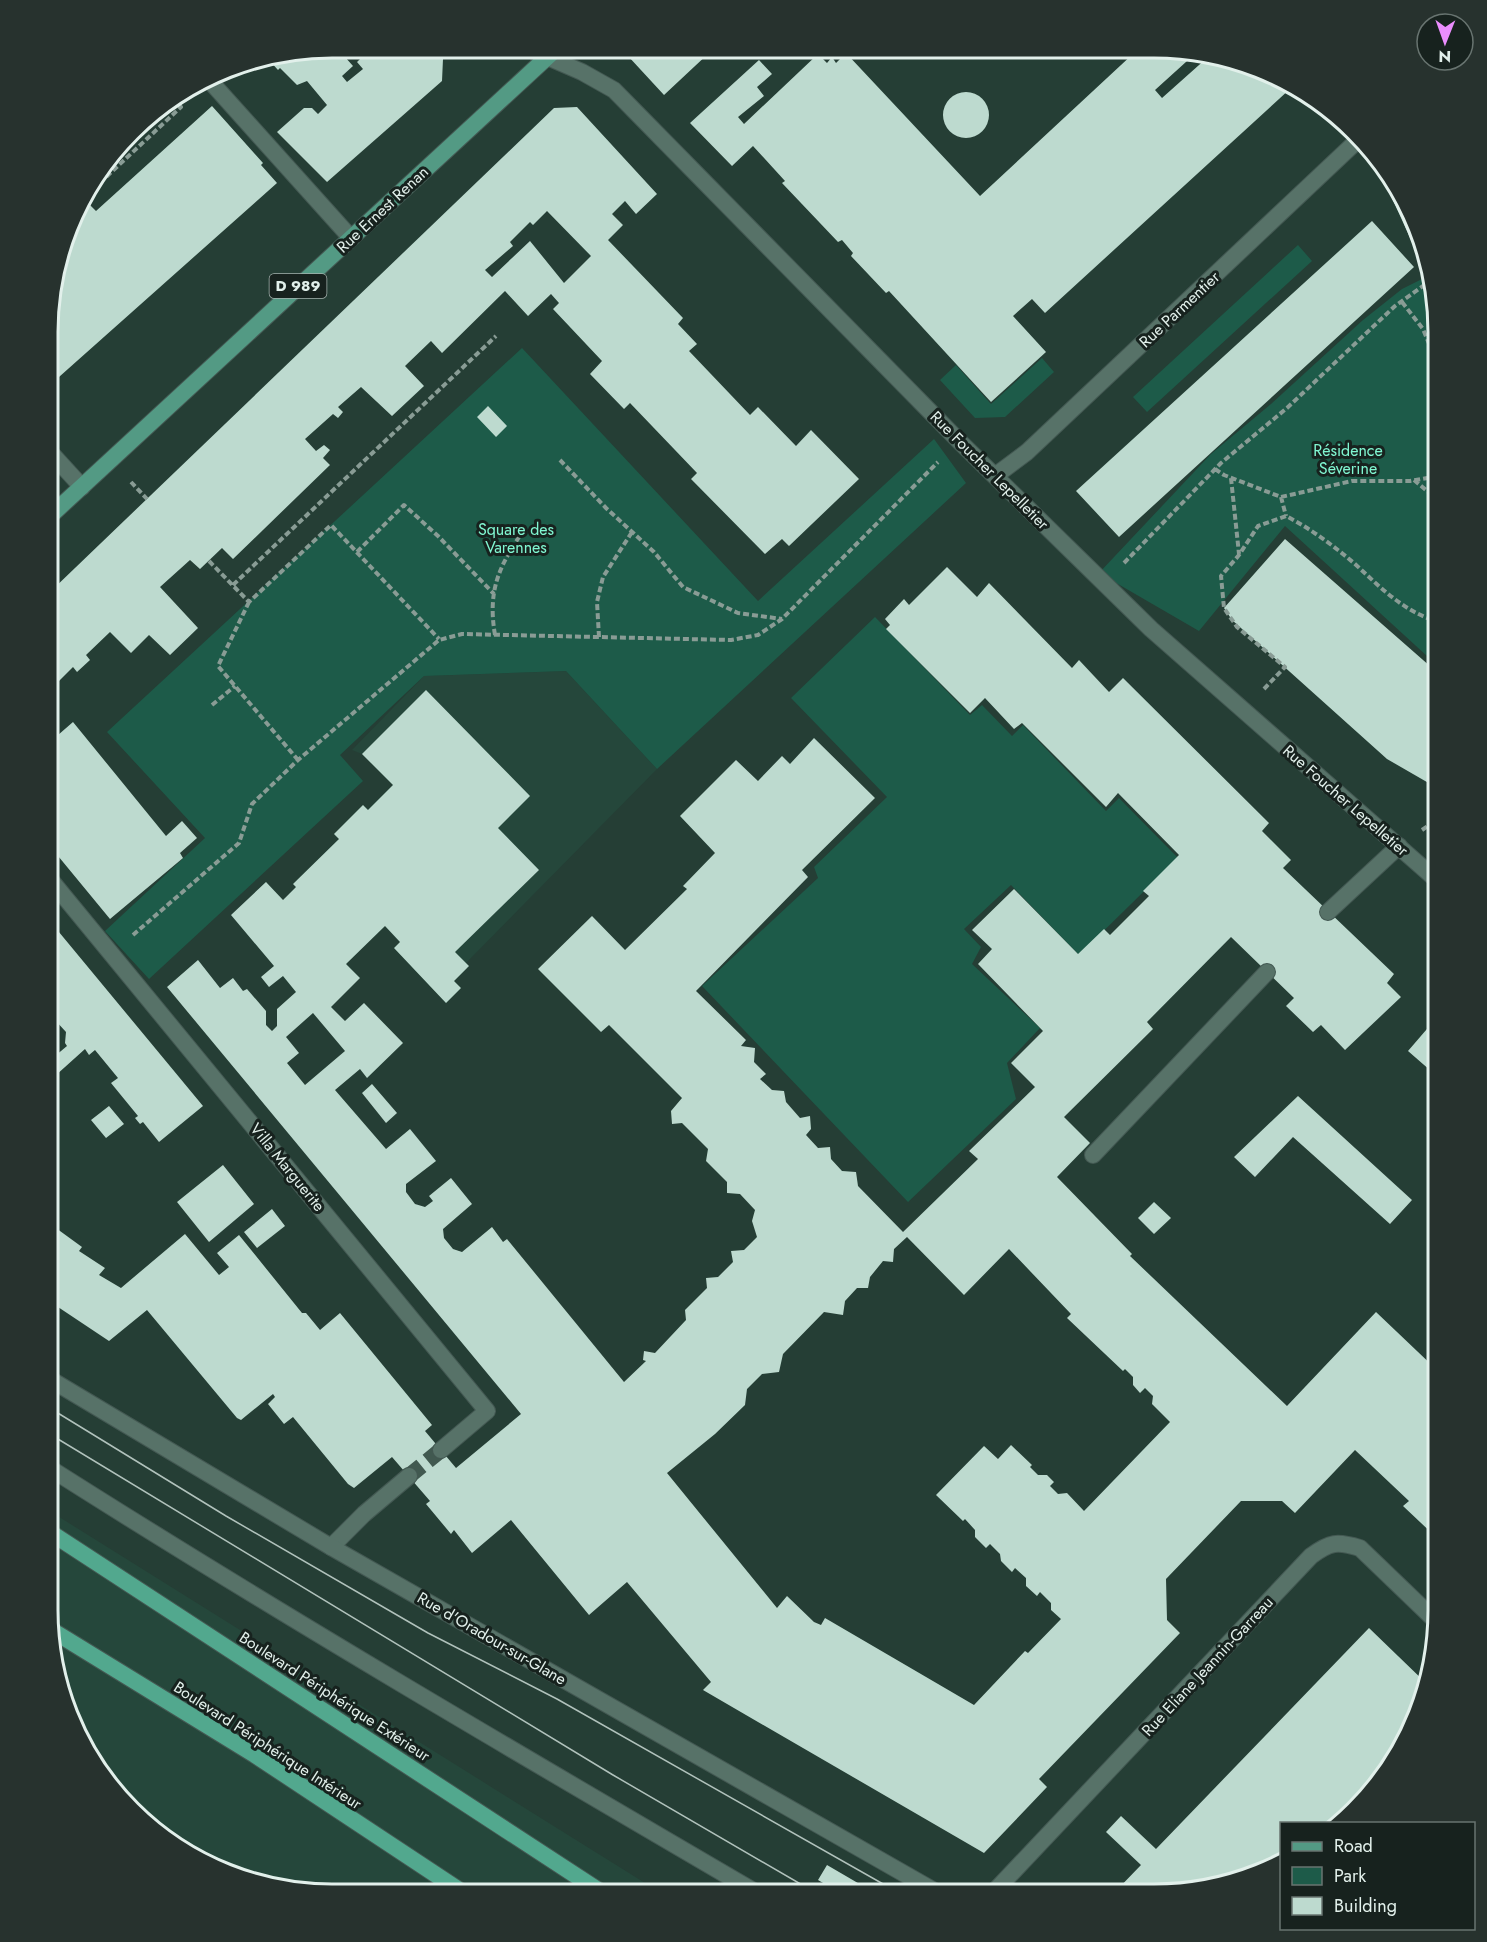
<svg xmlns="http://www.w3.org/2000/svg" width="1487" height="1942" font-family="Jost,sans-serif">
  <style>
    .built { fill: #25473b }
    .green { fill: #1d5b49 }
    .building { fill: #bddacf; fill-rule: evenodd }
    .lines { fill: none; stroke-linecap: round; stroke-linejoin: round }
    .minor-tunnel { stroke: #415950; stroke-width: 16; stroke-dasharray: 16 8; stroke-linecap: butt }
    .service-casing { stroke: #445953; stroke-width: 18 }
    .minor-casing { stroke: #445953; stroke-width: 18 }
    .tertiary-casing { stroke: #445953; stroke-width: 18 }
    .primary-casing { stroke: #445953; stroke-width: 18 }
    .trunk-casing { stroke: #445953; stroke-width: 18 }
    .path { stroke: #899c95; stroke-width: 4; stroke-dasharray: 6 3; stroke-linecap: butt }
    .service { stroke: #577268; stroke-width: 16 }
    .minor { stroke: #577268; stroke-width: 16 }
    .tertiary { stroke: #577268; stroke-width: 16 }
    .primary { stroke: #539a84; stroke-width: 16 }
    .trunk { stroke: #52a88e; stroke-width: 16 }
    .tram { stroke: #b1c2bc; stroke-width: 1.5 }
    .labels { text-anchor: middle; stroke-width: 6; stroke-linejoin: round; paint-order: stroke }
    .shield { fill: #17221e; stroke: #a5b2ae; stroke-width: 1.5 }
    .shield-label { font-size: 15px; font-weight: bold; fill: #e2f0eb }
    .street-label { font-size: 16px; fill: #e2f0eb; stroke: #17221e }
    .park-label { font-size: 16px; fill: #81f7d2; stroke: #17221e }
    .rim { fill: none; stroke: #e2f0eb; stroke-width: 3 }
  </style>
  <rect width="100%" height="100%" fill="#253e35"/>
  <!-- built -->
  <path class="built" d="M566 671 657 769 466 963 469 966 454 981 461 988 446 1003 394 948 400 942 385 926 346 964 360 978 313 1013 232 915 266 882 286 904 299 891 293 884 339 839 334 834 363 805 368 809 393 785 362 754 352 750 424 676Z
    M48 1510 661 1893 296 1892 174 1846 119 1797 77 1736 48 1610Z"/>
  <!-- green -->
  <path class="green" d="M1298 245 1312 261 1147 412 1133 397Z
    M1426 277 1439 332V667L1285 526 1199 631 1099 573 1211 454 1271 404 1363 320 1402 289Z
    M522 348 758 601 934 439 966 483 657 769 566 671 424 676 340 755 363 781 149 979 105 931 205 838 107 732Z
    M1042 358 1054 372 1005 417 975 418 940 380 956 365 991 404Z
    M875 617 970 715 982 705 1012 736 1023 725 1106 811 1119 798 1178 858 1079 955 1011 885 964 929 981 947 972 964 1040 1028 1007 1063 1016 1099 908 1202 702 986 818 878 814 867 887 797 791 698Z"/>
  <!-- building -->
  <path class="building" d="M337 48 353 66 342 76 347 82 363 69 357 62 363 56H371L372 48H434L443 59 442 81 327 182 277 132 304 108H312L318 114 327 105 307 81 297 85 280 68 278 70 268 59Z
    M629 49H696L698 51 708 49 710 52 664 95 628 56Z
    M1133 50H1192L1197 52 1155 90 1162 98 1208 57 1291 88 1045 313 1032 299 1013 316 1046 352 991 402 889 291 886 293 851 256 853 253 842 240 838 242 782 183 785 181 753 146 732 166 690 123 759 60 772 74 757 87 764 96 738 117 744 124 818 54 827 63 832 57 836 63 846 53 980 196 1135 52Z
    M943 115a23 23 0 1 1 46 0a23 23 0 1 1-46 0Z
    M212 106 263 163 261 165 277 183 50 385V295L86 191 92 197 87 202 96 211Z
    M577 107 657 194 636 214 625 201 612 214 623 225 608 240 683 318 678 324 697 344 689 351 750 415 758 407 796 446 811 430 859 479 789 546 782 539 765 554 691 479 697 473 630 403 624 409 590 374 602 361 553 309 559 303 551 294 528 316 505 291 442 353 431 341 405 366 424 386 392 416 361 387 338 407 343 412 338 418 333 414 305 439 316 451 324 445 330 450 323 458 330 465 233 559 222 548 200 569 190 560 160 587 198 628 170 655 149 635 131 653 110 632 86 655 90 660 77 672 73 667 50 690V592L554 108ZM547 211 591 256 564 283 530 241 492 277 485 270 513 246 510 242 530 222 533 225Z
    M1399 191 1410 206 1421 262 1392 198Z
    M1372 221 1414 267 1119 537 1076 491Z
    M488 406 507 426 496 437 477 417Z
    M1285 539 1439 674V789L1387 759 1232 620 1224 608Z
    M947 567 977 597 989 583 1072 668 1079 660 1109 692 1123 678 1269 823 1262 831 1291 860 1283 868 1394 974 1387 983 1401 997 1345 1050 1321 1025 1313 1032 1286 1006 1294 998 1231 937 1147 1022 1153 1029 1064 1117 1090 1143 1057 1177 1132 1254 1130 1256 1287 1406 1376 1312 1438 1371V1539L1403 1506 1409 1501 1355 1450 1295 1513 1282 1501H1241L1166 1579 1167 1620 1180 1633 1039 1779 1047 1787 984 1853 703 1690 711 1682 627 1582 589 1615 511 1520 472 1553 454 1530 451 1534 426 1504 430 1501 392 1457 354 1488 348 1484 293 1417 284 1424 268 1404 275 1397 273 1394 241 1420 237 1418 147 1310 109 1341 49 1301V1223L82 1247 79 1251 105 1268 99 1275 121 1288 185 1234 219 1275 229 1267 217 1253 239 1235 302 1313H306L320 1330 340 1313 432 1425 425 1431 456 1468 521 1414 167 987 198 960 220 988 233 978 243 991 247 989 266 1011V1025L272 1031 277 1026V1009L296 992 283 976 269 987 261 977 274 966 231 915 266 882 283 900 296 887 293 884 339 839 334 834 363 805 368 810 393 785 362 754 426 690 530 796 498 828 539 870 455 952 469 966 454 981 461 988 446 1003 394 948 400 942 385 926 346 964 360 978 331 1007 345 1021 364 1003 403 1043 367 1078 360 1069 335 1090 386 1149 410 1129 436 1161 406 1184V1192L415 1204 425 1207 433 1201 429 1196 451 1178 472 1204 443 1229 444 1238 453 1249 462 1252 492 1227 503 1242 507 1239 624 1382 646 1361 643 1360 644 1351 655 1353 686 1320 685 1310 707 1288 706 1278 718 1277 733 1262 731 1251 744 1250 757 1237 752 1221 755 1210 740 1194 727 1193V1182L706 1161 708 1149 682 1123 672 1124 671 1111 682 1098 609 1025 601 1032 538 969 592 916 625 950 687 889 683 886 715 853 680 816 736 760 758 781 782 756 790 764 814 738 875 798 802 870 808 877 696 991 746 1040 741 1046 755 1048 754 1062 766 1074 760 1079 772 1090 784 1091 786 1102 800 1118 810 1116 811 1129 806 1135 818 1148 830 1147 831 1159 842 1171 856 1172 858 1186 903 1232 978 1159 969 1151 1035 1087 1011 1063 1043 1031 978 964 992 949 972 930 1014 889 1078 954 1104 929 1110 935 1149 896 1143 891 1179 855 1118 793 1106 807 1022 723 1014 729 985 698 970 713 886 629 890 625 885 619 904 599 909 605ZM313 1013 345 1051 305 1085 287 1063 299 1053 286 1037ZM907 1237 964 1295 1009 1249 1071 1314 1067 1318 1123 1371 1125 1369 1133 1377V1385L1140 1393 1145 1388 1153 1396 1152 1404 1170 1422 1084 1511 1067 1493 1058 1494 1050 1486 1054 1482 1047 1475H1038L1030 1467 1032 1465 1011 1445 998 1459 984 1446 936 1495 963 1521 965 1519 975 1530V1537L986 1548 990 1544 1000 1554 1001 1561 1012 1572 1015 1568 1026 1578V1586L1037 1596 1040 1592 1051 1603V1610L1061 1619 1028 1653 1025 1651 974 1705 825 1618 821 1625 814 1622 787 1596 777 1608 667 1473 715 1434 745 1405 747 1389 762 1374 779 1372 783 1354 824 1312 843 1315 845 1301 857 1288H868L870 1277 883 1261 893 1262 894 1249Z
    M73 722 166 836 182 821 197 838 180 853 183 858 110 919 49 845 50 754 51 756 56 753 50 742Z
    M49 920 203 1106 159 1142 143 1122 140 1124 135 1118 138 1116 111 1083 118 1078 95 1050 89 1055 85 1049 55 1076 49 1069V1061L67 1046 65 1043 66 1032 55 1020 57 1017 49 1009Z
    M1439 1015V1078L1408 1051Z
    M372 1084 397 1113 386 1123 362 1093Z
    M1298 1096 1412 1200 1390 1224 1293 1137 1255 1177 1234 1157Z
    M109 1106 124 1124 106 1138 91 1120Z
    M223 1165 254 1204 209 1242 177 1202Z
    M1154 1202 1171 1218 1154 1234 1138 1218Z
    M272 1209 285 1226 257 1248 244 1232Z
    M1369 1628 1427 1684 1424 1701 1391 1767 1342 1823 1282 1824 1281 1865 1155 1894H1113L1141 1865 1106 1832 1121 1816 1156 1849Z
    M827 1865 875 1893H840L818 1880Z"/>
  <g class="lines">
    <!-- minor-tunnel -->
    <path class="minor-tunnel" d="M409 1476 441 1450"/>
    <defs>
      <path id="service" d="M210 81 351 238
        M1328 912 1399 846
        M1093 1155 1267 972"/>
      <path id="minor" d="M529 49 582 72 614 90 959 441 1151 629 1439 882
        M50 452 82 487
        M995 476 1027 452 1360 138
        M49 878 487 1411 441 1450
        M331 1547 364 1514 409 1476
        M992 1894 1311 1556C1330 1542 1337 1541 1360 1548L1438 1623"/>
      <path id="tertiary" d="M48 1378 331 1547 938 1893
        M48 1467C281 1615 519 1754 757 1893"/>
      <path id="primary" d="M50 516 556 49"/>
      <path id="trunk" d="M48 1531 601 1892
        M53 1631 255 1755 462 1892"/>
    </defs>
    <!-- service casing -->
    <use href="#service" class="service-casing"/>
    <!-- minor casing -->
    <use href="#minor" class="minor-casing"/>
    <!-- tertiary casing -->
    <use href="#tertiary" class="tertiary-casing"/>
    <!-- primary casing -->
    <use href="#primary" class="primary-casing"/>
    <!-- trunk casing -->
    <use href="#trunk" class="trunk-casing"/>
    <!-- path -->
    <path class="path" d="M100 173 105 178 181 107 176 101
      M1402 302 1423 329 1439 368
      M560 460 606 508 654 552 683 587 738 613 782 619
      M1215 469 1224 475 1281 497 1352 481H1410L1439 476
      M1231 478 1239 554
      M1414 480 1439 501
      M131 482 147 499
      M1281 497 1286 516
      M357 552 404 505 438 536 494 594
      M209 561 249 602 331 525 439 639
      M1124 563 1221 463 1287 408 1395 306 1427 283
      M233 585 496 336
      M249 602 218 666 298 760
      M495 635C488 594 497 570 519 537
      M599 637 597 602 603 577 632 532
      M1264 689 1285 667 1237 627 1224 608 1221 576 1239 555 1258 526 1286 516C1311 529 1334 546 1355 564 1381 588 1404 612 1439 622
      M212 705 235 686
      M1422 830 1439 818
      M133 935 239 843 252 804 298 760 439 640 462 634 731 640 758 635 782 619 938 462"/>
    <!-- service -->
    <use href="#service" class="service"/>
    <!-- minor -->
    <use href="#minor" class="minor"/>
    <!-- tertiary -->
    <use href="#tertiary" class="tertiary"/>
    <!-- primary -->
    <use href="#primary" class="primary"/>
    <!-- trunk -->
    <use href="#trunk" class="trunk"/>
    <!-- tram -->
    <path class="tram" d="M48 1407 226 1516 428 1633 557 1699 899 1893
      M48 1433 613 1775 816 1893"/>
  </g>
  <g class="labels">
    <!-- shield labels -->
    <rect class="shield" x="269.5" y="274" width="57" height="24" rx="4.5"/>
    <g class="shield-label">
      <text x="298" y="291">D 989</text>
    </g>
    <!-- street labels -->
    <g class="street-label">
      <text transform="translate(382 209) rotate(-43)" y="6">Rue Ernest Renan</text>
      <text transform="translate(1179 309) rotate(-43)" y="6">Rue Parmentier</text>
      <text transform="translate(990 470) rotate(45)" y="6">Rue Foucher Lepelletier</text>
      <text transform="translate(1346 800) rotate(41)" y="6">Rue Foucher Lepelletier</text>
      <text transform="translate(288 1167) rotate(51)" y="6">Villa Marguerite</text>
      <text transform="translate(492 1638) rotate(30)" y="6">Rue d'Oradour-sur-Glane</text>
      <text transform="translate(1207 1666) rotate(-47)" y="6">Rue Eliane Jeannin-Garreau</text>
      <text transform="translate(335 1696) rotate(33)" y="6">Boulevard Périphérique Extérieur</text>
      <text transform="translate(268 1745) rotate(33)" y="6">Boulevard Périphérique Intérieur</text>
    </g>
    <!-- park labels -->
    <g class="park-label">
      <text x="1348" y="456">Résidence<tspan x="1348" dy="18">Séverine</tspan></text>
      <text x="516" y="535">Square des<tspan x="516" dy="18">Varennes</tspan></text>
    </g>
  </g>
  <!-- crop -->
  <path d="M0 0H1487V1942H0ZM332 58H1154A274 274 0 0 1 1428 332V1610A274 274 0 0 1 1154 1884H332A274 274 0 0 1 58 1610V332A274 274 0 0 1 332 58Z" fill="#27322e" fill-rule="evenodd"/>
  <path class="rim" d="M332 58H1154A274 274 0 0 1 1428 332V1610A274 274 0 0 1 1154 1884H332A274 274 0 0 1 58 1610V332A274 274 0 0 1 332 58Z"/>
  <!-- legend -->
  <rect x="1280" y="1822" width="195" height="108" fill="#17221e" stroke="#687470" stroke-width="1.5"/>
  <rect x="1292" y="1842" width="30" height="9" fill="#539a84" stroke="#687470" stroke-width="1.5"/>
  <text x="1334" y="1852" font-size="18" fill="#e2f0eb">Road</text>
  <rect x="1292" y="1867" width="30" height="18" fill="#1d5b49" stroke="#687470" stroke-width="1.5"/>
  <text x="1334" y="1882" font-size="18" fill="#e2f0eb">Park</text>
  <rect x="1292" y="1897" width="30" height="18" fill="#bddacf" stroke="#687470" stroke-width="1.5"/>
  <text x="1334" y="1912" font-size="18" fill="#e2f0eb">Building</text>
  <!-- north arrow -->
  <g transform="translate(1445 42) rotate(181)"><circle r="28" fill="#17221e" stroke="#687470" stroke-width="1.5"/>
  <path d="M0-4.5L10 22L0 15L-10 22Z" fill="#ea8dfd"/>
  <text y="-9" font-size="16" font-weight="bold" text-anchor="middle" fill="#e2f0eb">N</text>
  </g>
</svg>
